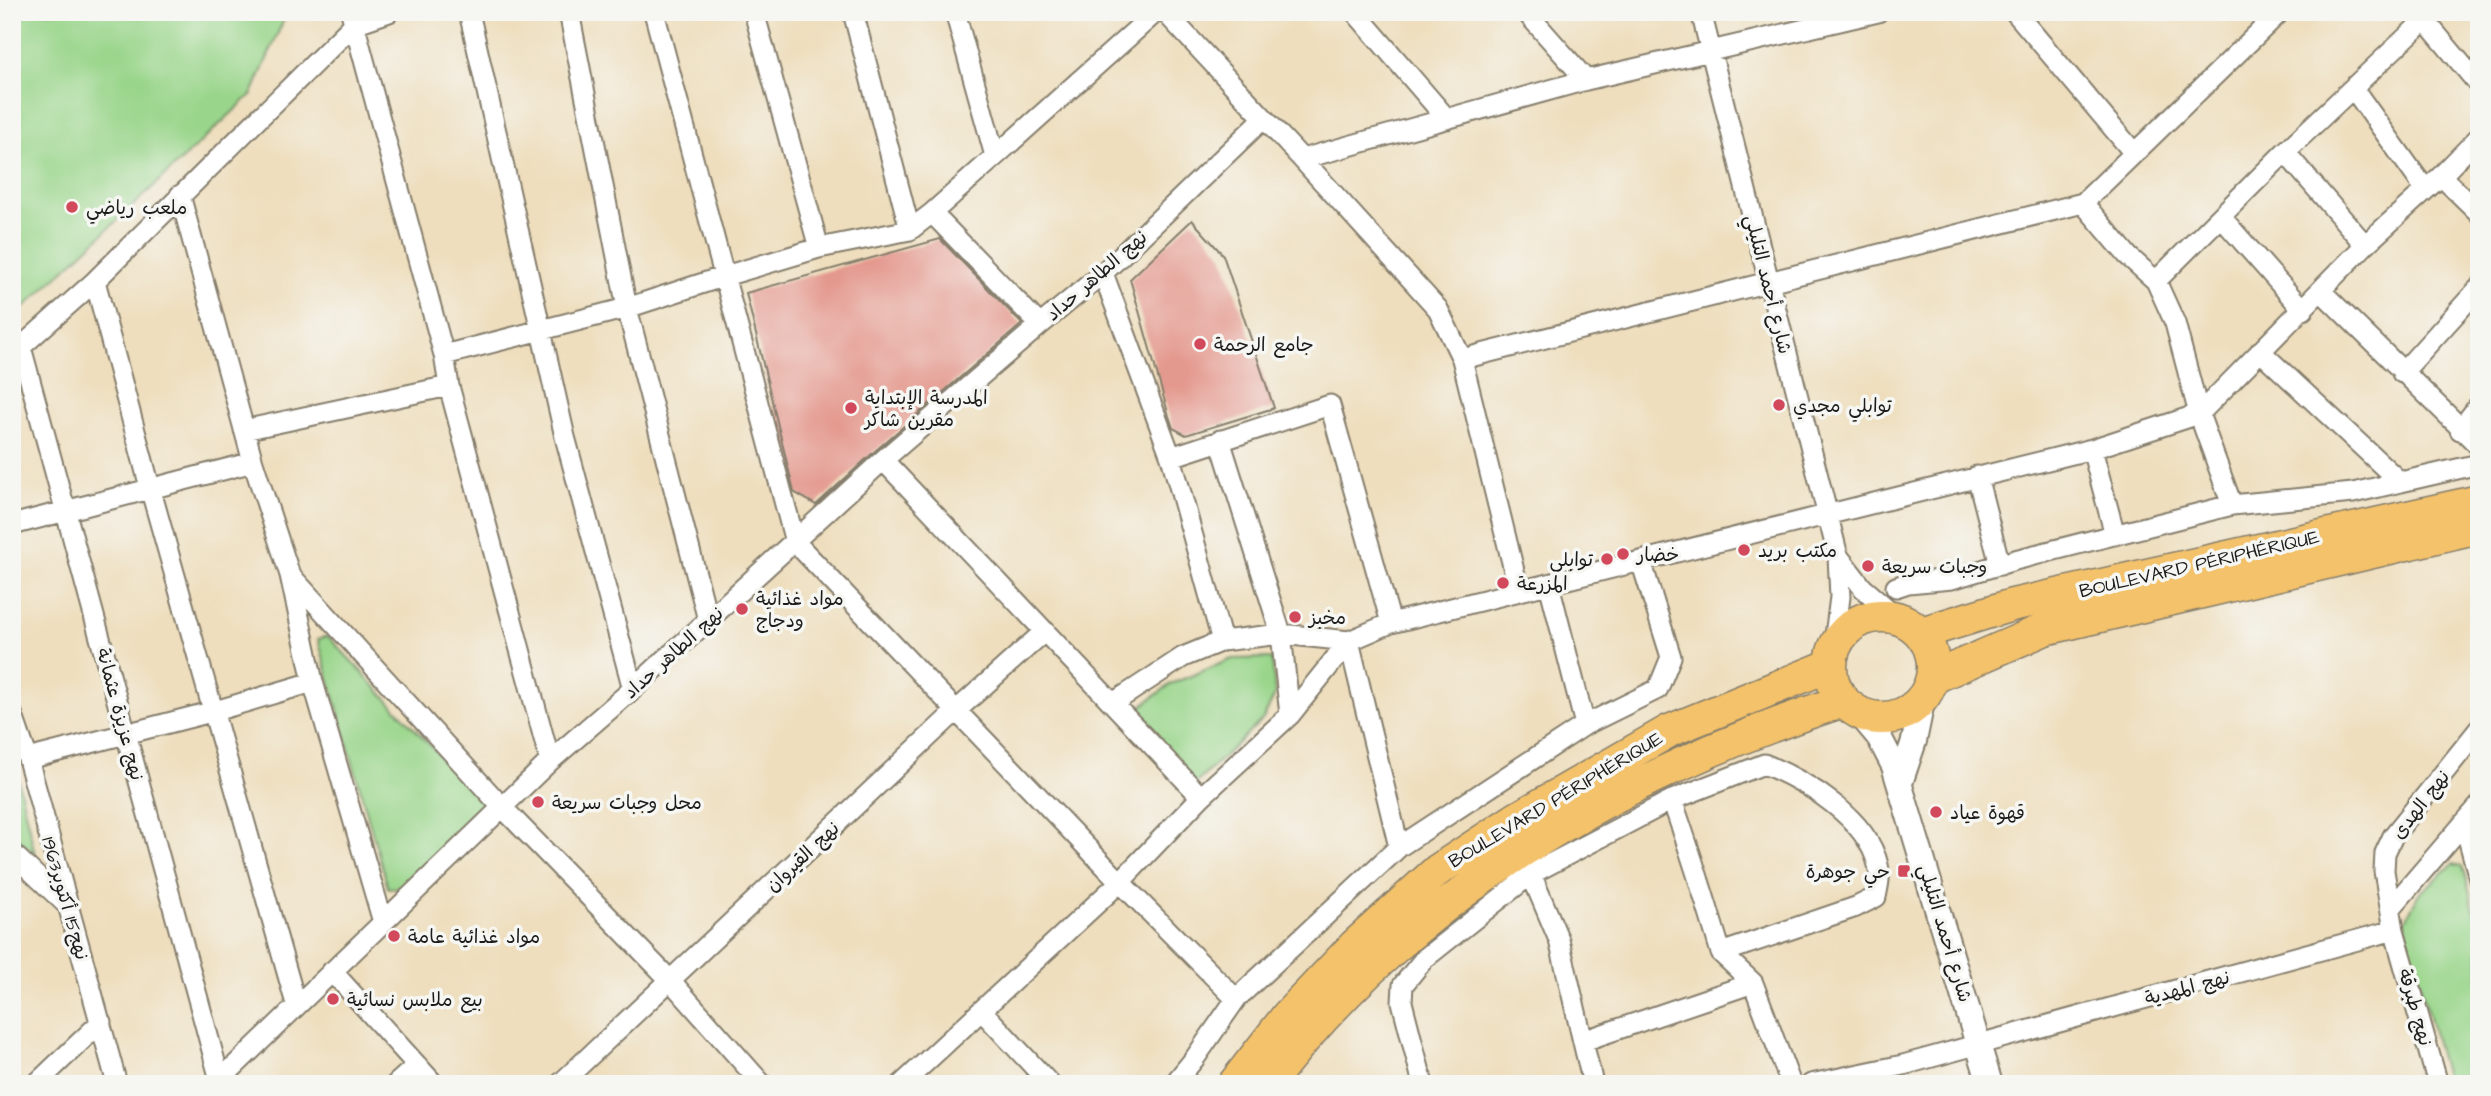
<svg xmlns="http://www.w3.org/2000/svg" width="2491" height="1096" font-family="'Architects Daughter','Playpen Sans Arabic',sans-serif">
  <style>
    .green { fill: #99d58a; stroke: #5a7853; stroke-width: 2 }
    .building { fill: #e4998e }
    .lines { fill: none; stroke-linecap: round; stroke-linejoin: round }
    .minor-casing { stroke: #857d6c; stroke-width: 23 }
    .tertiary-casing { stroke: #857d6c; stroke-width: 28 }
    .trunk-casing { stroke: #857d6c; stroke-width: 35 }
    .minor { stroke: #fff; stroke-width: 19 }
    .tertiary { stroke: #fff; stroke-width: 24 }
    .trunk { stroke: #f4c26a; stroke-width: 32 }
    .poi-dot { fill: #d1495b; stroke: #f6f6f2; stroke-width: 2.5 }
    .labels { text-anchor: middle; stroke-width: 7; stroke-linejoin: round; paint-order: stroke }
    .poi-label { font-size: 19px; fill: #1c1c1c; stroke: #f6f6f2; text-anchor: start }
    .street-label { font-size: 19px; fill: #1c1c1c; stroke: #f6f6f2 }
  </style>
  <rect width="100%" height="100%" fill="#f6f6f2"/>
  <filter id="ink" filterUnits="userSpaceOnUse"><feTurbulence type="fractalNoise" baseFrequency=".0143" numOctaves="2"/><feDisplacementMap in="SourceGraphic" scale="14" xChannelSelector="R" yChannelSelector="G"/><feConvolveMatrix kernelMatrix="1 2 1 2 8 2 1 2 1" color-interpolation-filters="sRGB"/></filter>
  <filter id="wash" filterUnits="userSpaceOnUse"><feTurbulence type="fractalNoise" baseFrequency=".00686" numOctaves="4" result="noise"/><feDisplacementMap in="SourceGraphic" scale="28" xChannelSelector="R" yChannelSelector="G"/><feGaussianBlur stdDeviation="1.57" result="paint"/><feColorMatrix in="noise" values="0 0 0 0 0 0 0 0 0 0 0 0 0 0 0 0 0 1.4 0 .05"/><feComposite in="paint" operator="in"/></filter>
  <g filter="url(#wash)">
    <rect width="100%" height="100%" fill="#eedebd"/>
    <!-- green -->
    <path class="green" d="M12 12H287L252 94 12 319Z
      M328 636 486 805 403 887 388 888 318 639Z
      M1272 658 1275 695 1263 719 1195 784 1131 714 1171 684 1232 659Z
      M12 755 35 854 12 833Z
      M2453 864 2463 866 2479 929V1084H2447L2404 924 2418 895Z"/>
    <g id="blocks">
      <!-- building -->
      <path class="building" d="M1192 220 1223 255 1274 408 1186 435 1173 428 1169 416 1130 279Z
        M940 239 1022 324 875 451 816 505 794 492 746 293Z"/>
    </g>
  </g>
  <g filter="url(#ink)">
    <use href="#blocks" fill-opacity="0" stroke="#857d6c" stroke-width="2"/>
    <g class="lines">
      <defs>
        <path id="minor" d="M351 12 444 355 449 386 550 761
          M469 12 565 437 633 689
          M569 12 627 308 708 620
          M654 12 795 542 1120 882 1236 999
          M754 12 819 248
          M853 12 910 230
          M955 12 995 156
          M1165 12 1302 159 1438 309 1462 359 1519 591
          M1355 12 1447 119
          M1526 12 1586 80
          M1701 12 1838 556 1840 597 1833 652
          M2015 12 2134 153
          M2418 12 2479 85
          M2353 88 2425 189
          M2285 152 2365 245
          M1302 159 1586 80 1878 12
          M2441 176 2479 213
          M180 195 253 462 290 575 313 682 383 922
          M2083 203 2128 256 2156 281 2175 323 2199 414 2232 505
          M932 213 1040 325
          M2221 217 2303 310
          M1103 273 1171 457 1222 641 1281 634 1349 641 1391 623 2092 449 2199 414 2365 245 2441 176 2479 137
          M95 281 151 491 296 1004
          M2156 281 2285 152 2433 12
          M2321 291 2479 446
          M21 347 220 1080
          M2260 351 2399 481
          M12 355 95 281 354 24 389 12
          M444 355 627 308 725 276 819 248 910 230 932 213 1156 12
          M1462 359 2083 203 2280 12
          M2402 373 2479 288
          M244 430 449 386
          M2460 430 2479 405
          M1220 440 1281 634 1290 715
          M2092 449 2115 535
          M1171 457 1330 405 1391 623
          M883 460 1201 797
          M1977 476 2000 565
          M12 525 253 462
          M1839 557 1863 588 1898 618
          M291 576 502 807 670 980 762 1084
          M1549 584 1585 725
          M1896 587 1908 583 1952 579 2015 560 2232 505 2353 493 2479 464
          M1349 641 1399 847
          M1113 703 1183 657 1222 641
          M12 713 28 759 117 1084
          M28 759 215 711 313 682
          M2479 806 2464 823 2479 878
          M12 853 67 905
          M1531 874 1559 940 1593 1084
          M2391 908 2464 823
          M1721 953 1753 983 1791 1084
          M332 971 434 1084
          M982 1011 1050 1084
          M1583 1041 1753 983
          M36 1084 101 1022
          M216 1084 550 761 633 689 883 460 1040 325 1103 273 1263 119
          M396 1084 417 1065
          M560 1084 957 710 1045 631
          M902 1084 1120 882 1201 797 1290 715 1349 641
          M1174 1084 1195 1058 1236 999 1399 847 1585 725 1658 689 1671 657 1641 561
          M1423 1084 1402 1002 1403 985 1424 959 1531 874 1672 800 1764 764C1806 781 1867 818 1878 865 1881 876 1878 887 1876 897L1856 907 1721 953C1706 902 1690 851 1672 800
          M1811 1084 1903 1065 2394 930
          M2438 1084 2394 930 2384 871 2385 853 2393 836 2479 729"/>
        <path id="tertiary" d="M1859 713 1879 737 1894 766 1990 1084
          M1900 783 1914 741 1923 697"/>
        <path id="trunk" d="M1831 667a51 51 0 1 1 102 0a51 51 0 1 1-102 0Z
          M1921 633 2012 605 2479 501
          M1932 678 2045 629 2479 527
          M1234 1084 1288 1015 1355 945 1438 870 1514 820 1669 731 1831 665
          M1268 1084C1411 895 1621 773 1843 701"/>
      </defs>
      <!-- minor casing -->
      <use href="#minor" class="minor-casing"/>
      <!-- tertiary casing -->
      <use href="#tertiary" class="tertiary-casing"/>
      <!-- trunk casing -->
      <use href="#trunk" class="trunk-casing"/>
      <!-- minor -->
      <use href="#minor" class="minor"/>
      <!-- tertiary -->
      <use href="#tertiary" class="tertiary"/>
      <!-- trunk -->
      <use href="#trunk" class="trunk"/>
    </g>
  </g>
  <!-- markers -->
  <g class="poi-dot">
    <circle cx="72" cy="207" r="7"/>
    <circle cx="1200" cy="344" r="7"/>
    <circle cx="1779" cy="405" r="7"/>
    <circle cx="851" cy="408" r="7"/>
    <circle cx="1744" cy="550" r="7"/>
    <circle cx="1623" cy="554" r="7"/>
    <circle cx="1607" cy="559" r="7"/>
    <circle cx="1868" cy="566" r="7"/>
    <circle cx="1503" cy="583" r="7"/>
    <circle cx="742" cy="609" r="7"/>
    <circle cx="1295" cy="617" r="7"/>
    <circle cx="538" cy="802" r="7"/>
    <circle cx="1936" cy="812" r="7"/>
    <rect x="1897" y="864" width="14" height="14" rx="3.5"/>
    <circle cx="394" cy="936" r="7"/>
    <circle cx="333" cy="999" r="7"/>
  </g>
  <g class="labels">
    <!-- poi labels -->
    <g class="poi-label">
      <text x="86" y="214">ملعب رياضي</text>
      <text x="1214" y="351">جامع الرحمة</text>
      <text x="865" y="404">المدرسة الإبتداية<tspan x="865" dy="22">مقرين شاكر</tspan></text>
      <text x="1793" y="412">توابلي مجدي</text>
      <text x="1758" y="557">مكتب بريد</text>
      <text x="1637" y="561">خضار</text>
      <text x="1593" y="566" text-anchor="end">توابلي</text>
      <text x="1882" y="573">وجبات سريعة</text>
      <text x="1517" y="590">المزرعة</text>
      <text x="756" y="605">مواد غذائية<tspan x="756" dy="22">ودجاج</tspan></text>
      <text x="1309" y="624">مخبز</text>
      <text x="552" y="809">محل وجبات سريعة</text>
      <text x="1950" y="819">قهوة عياد</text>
      <text x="1890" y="878" text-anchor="end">حي جوهرة</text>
      <text x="408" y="943">مواد غذائية عامة</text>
      <text x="347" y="1006">بيع ملابس نسائية</text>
    </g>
    <!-- street labels -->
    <g class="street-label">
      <text transform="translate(1096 275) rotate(-41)" y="7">نهج الطاهر حداد</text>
      <text transform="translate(1769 284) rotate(76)" y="7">شارع أحمد التليلي</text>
      <text transform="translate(2199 563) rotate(-13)" y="7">BOULEVARD PÉRIPHÉRIQUE</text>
      <text transform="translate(673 652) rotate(-42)" y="7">نهج الطاهر حداد</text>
      <text transform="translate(121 714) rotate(75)" y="7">نهج عزيزة عثمانة</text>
      <text transform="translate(1555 799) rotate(-31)" y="7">BOULEVARD PÉRIPHÉRIQUE</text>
      <text transform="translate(2420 804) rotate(-52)" y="7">نهج الهدى</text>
      <text transform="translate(802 856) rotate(-43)" y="7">نهج القيروان</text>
      <text transform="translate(66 898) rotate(74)" y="7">نهج15 أكتوبر1963</text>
      <text transform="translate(1946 933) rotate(73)" y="7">شارع أحمد التليلي</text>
      <text transform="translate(2187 987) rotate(-15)" y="7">نهج المهدية</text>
      <text transform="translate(2416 1007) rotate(74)" y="7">نهج طبرقة</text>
    </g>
  </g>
  <!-- margin -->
  <rect width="2491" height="1096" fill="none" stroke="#f6f6f2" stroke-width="42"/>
</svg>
